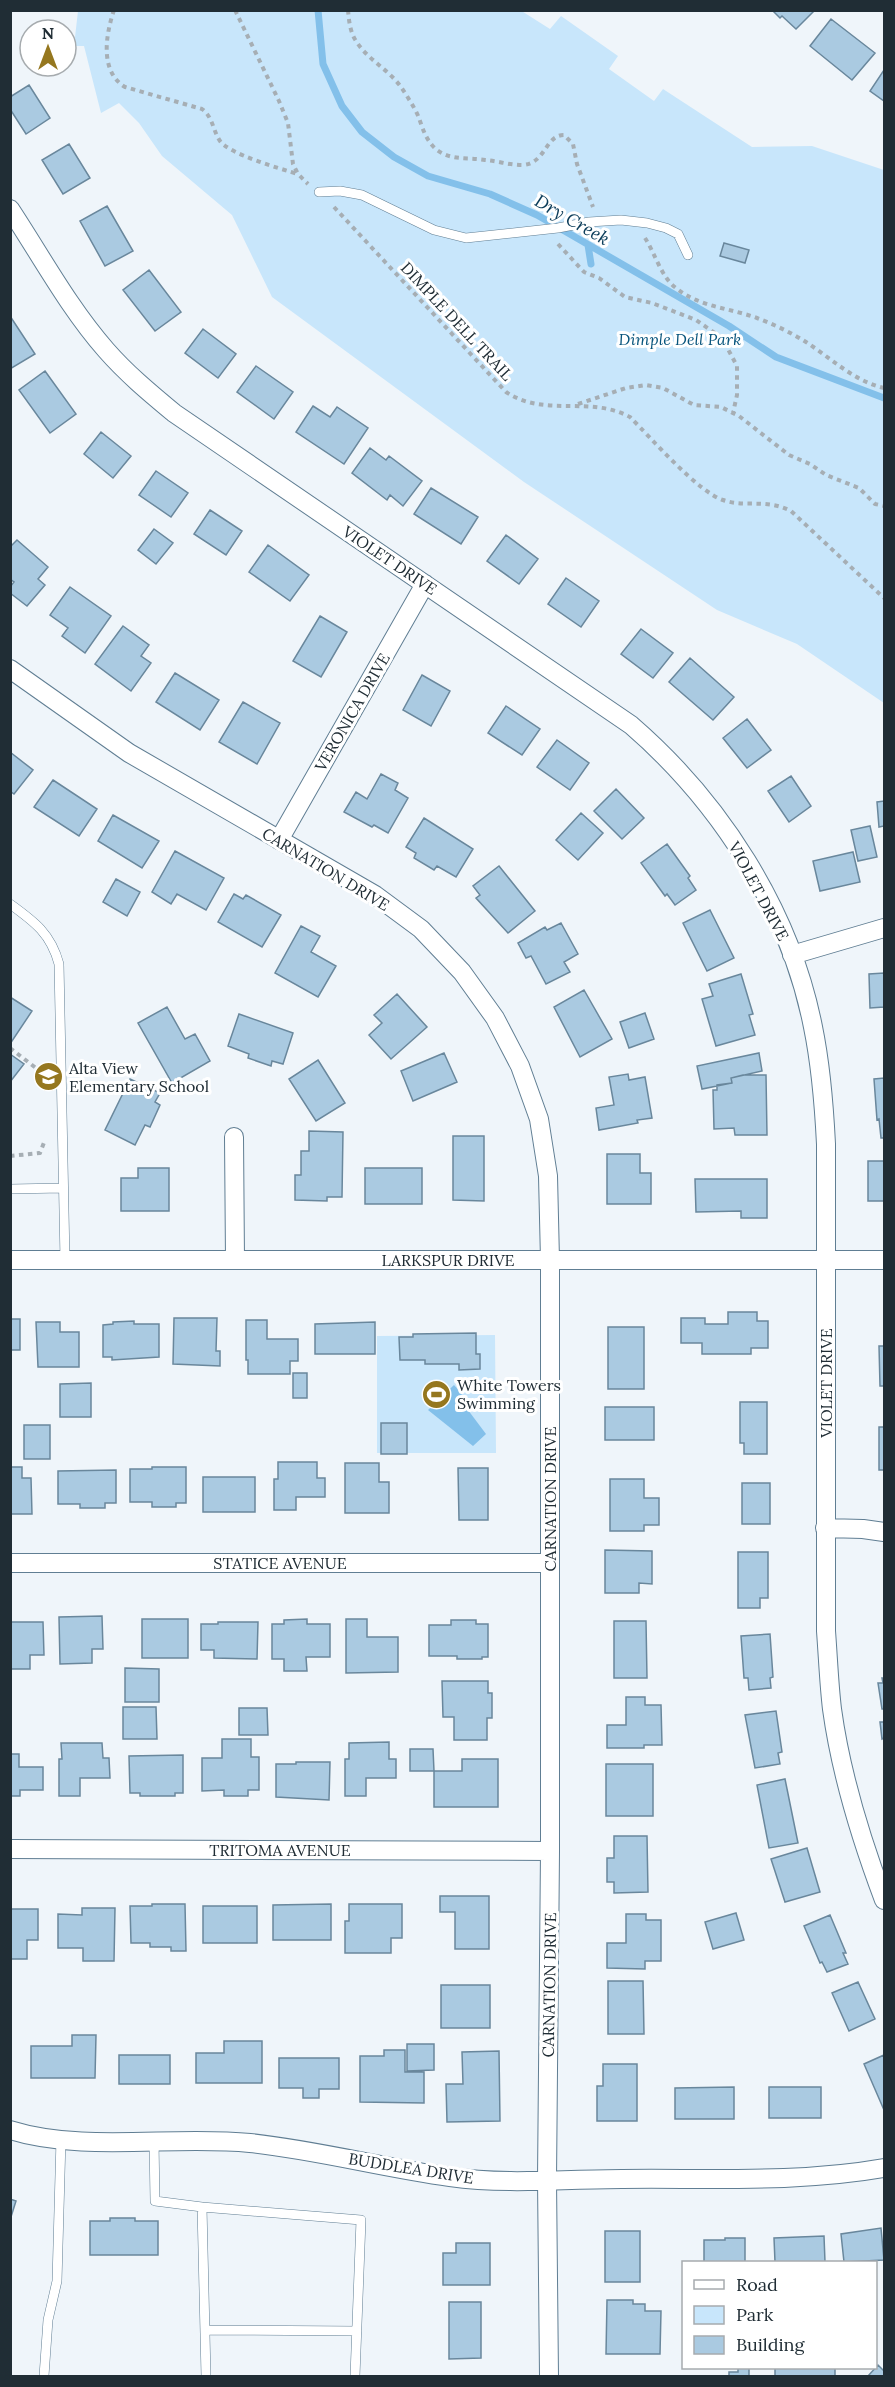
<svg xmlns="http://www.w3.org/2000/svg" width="895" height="2387" font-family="Lora,serif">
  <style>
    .green { fill: #c8e6fb }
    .water { fill: #83c0ea }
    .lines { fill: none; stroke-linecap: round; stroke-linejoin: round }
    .stream { stroke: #83c0ea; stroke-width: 7 }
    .building { fill: #aacae1; stroke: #69879c; stroke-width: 1.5 }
    .lane-casing { stroke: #607e93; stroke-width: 10 }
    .street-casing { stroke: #607e93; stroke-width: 20 }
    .path { stroke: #a6aeb4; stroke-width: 4; stroke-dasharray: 4.5 4.5; stroke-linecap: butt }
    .lane { stroke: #fff; stroke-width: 9 }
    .street { stroke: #fff; stroke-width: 18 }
    .labels { text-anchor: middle; stroke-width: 6; stroke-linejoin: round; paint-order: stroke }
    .street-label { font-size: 16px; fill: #202d35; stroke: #fff }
    .park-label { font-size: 16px; font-style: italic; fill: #07547c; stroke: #fff }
    .poi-label { font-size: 16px; fill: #202d35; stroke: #fff; text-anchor: start }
    .water-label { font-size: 18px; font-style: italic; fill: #0c3d5a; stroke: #fff }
  </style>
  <rect width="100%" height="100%" fill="#eff5fa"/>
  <!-- green -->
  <path class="green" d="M520 10 550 29 561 16 618 56 609 69 654 101 663 89 752 147 812 146 884 170V703L797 644 717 610 524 482 272 297 232 215 162 156 139 123 119 103 101 113 84 46H74L78 11Z
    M495 1335 496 1453H377V1336Z"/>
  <!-- water -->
  <path class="water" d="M454 1385 462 1394 459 1398 486 1434 473 1446 428 1410Z"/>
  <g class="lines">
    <!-- stream -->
    <path class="stream" d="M318 10 323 64 342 106 362 132 394 157 428 176 490 194 537 215 729 326 776 357 884 398
      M588 245 591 264"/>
  </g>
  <!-- building -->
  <path class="building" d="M772 10H815L796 29 782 16 780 18Z
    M831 19 875 53 852 80 810 46Z
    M884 70V101L870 91Z
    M29 85 50 118 26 134 10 109V97Z
    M69 144 90 178 63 194 42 160Z
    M107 206 133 251 105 266 80 221Z
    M724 243 749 250 745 263 720 256Z
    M149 270 181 312 155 331 123 290Z
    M10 316 35 354 10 369Z
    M203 329 236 354 218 378 185 353Z
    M256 366 293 392 274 419 237 392Z
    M45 371 76 414 50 433 19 390Z
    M313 406 330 417 337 407 368 428 344 464 296 432Z
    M101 432 131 456 113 478 84 454Z
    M370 448 386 460 389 456 422 481 403 506 390 495 387 500 352 473Z
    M156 471 188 493 171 517 139 495Z
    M431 488 478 517 461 544 414 514Z
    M210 510 242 531 226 555 194 534Z
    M154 529 173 543 156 564 138 550Z
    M506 535 538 559 519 584 487 561Z
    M17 540 48 567 38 579 45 585 27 606 10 593V587L14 582 10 579V547Z
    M268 545 309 575 290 601 249 572Z
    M566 578 599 601 581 627 548 604Z
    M70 587 111 616 85 653 62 636 68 628 50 615Z
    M320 616 347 632 321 677 293 661Z
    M123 626 149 645 141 656 151 663 131 691 95 664Z
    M641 629 673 653 653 678 621 654Z
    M690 658 734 697 713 720 669 682Z
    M175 673 219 700 200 730 156 702Z
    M422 675 450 691 431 726 403 710Z
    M243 702 280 723 257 764 219 742Z
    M506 706 540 729 522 755 488 733Z
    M747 719 771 750 747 768 723 738Z
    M557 740 589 763 570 790 537 767Z
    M10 752 33 770 14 794 10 791Z
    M381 774 398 783 395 790 408 798 388 833 374 825 372 827 344 812 356 792 367 799Z
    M791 776 811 806 789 822 768 791Z
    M53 780 97 809 79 836 34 807Z
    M616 789 644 818 622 839 594 811Z
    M884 801V826L879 827 877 802Z
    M581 813 603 833 578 860 556 840Z
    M113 815 159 841 142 868 98 841Z
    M424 818 473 849 456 877 437 866 434 870 414 858 416 853 406 847Z
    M870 826 877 857 858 861 851 830Z
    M667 844 690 876 688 878 696 890 675 905 667 894 665 896 641 863Z
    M175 851 224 878 206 910 177 894 171 904 152 892Z
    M853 852 860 882 820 891 813 861Z
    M499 866 535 911 508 933 476 898 480 895 473 886Z
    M116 879 140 892 127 916 103 902Z
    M234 894 243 899 246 895 281 915 262 947 218 922Z
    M710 910 734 958 707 971 683 923Z
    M561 923 578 954 564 962 570 972 546 984 531 956 526 958 518 943 545 927 547 930Z
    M301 926 320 936 311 952 336 966 318 997 275 973Z
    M884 973V1007L870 1008 869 974Z
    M741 974 753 1014 749 1015 755 1035 716 1046 702 999 713 996 709 984Z
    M584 990 612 1039 580 1057 554 1007Z
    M397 994 427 1027 391 1059 369 1035 382 1023 374 1015Z
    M10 997 32 1011 10 1044Z
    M167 1007 185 1039 195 1034 210 1061 172 1083 138 1023Z
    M645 1013 654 1039 629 1048 620 1022Z
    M239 1014 293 1033 283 1064 272 1061 271 1066 248 1058 249 1054 228 1046Z
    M444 1053 457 1082 413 1101 401 1071Z
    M759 1053 762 1071 731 1078 732 1083 702 1089 697 1066Z
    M10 1054 24 1064 10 1082Z
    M318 1060 345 1103 316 1121 289 1079Z
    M628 1074 629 1080 645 1077 652 1118 637 1120 638 1123 599 1130 596 1108 614 1105 609 1077Z
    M743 1075H766L767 1135H735L734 1128 714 1129 713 1090H717V1085L732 1083 731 1078Z
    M884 1078V1138H881L879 1119 877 1120 874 1079Z
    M130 1079 160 1093 155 1102 160 1105 150 1127 145 1125 135 1145 105 1130Z
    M309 1131 343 1132 342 1197H327V1201L295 1200V1175H301V1151H309Z
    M453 1136H484V1201L453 1200Z
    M607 1154H640V1173H651V1204H607Z
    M868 1161H884V1201H868Z
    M138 1168H169V1211H121V1178H138Z
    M365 1168H422V1204H365Z
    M695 1179H767V1218H741V1211L696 1212Z
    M728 1312H757V1321H768V1348H751V1354H702V1343H681V1318H705V1324H728Z
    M174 1318H217L216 1351H220V1366L173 1364Z
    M10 1319H20V1350H10Z
    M246 1320H267V1339H298V1361H290V1374H248V1360H246Z
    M134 1321V1324H159V1357L112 1360V1357H103V1325L113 1324V1322Z
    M36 1322H60V1332H79V1367H38Z
    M375 1322V1354H315V1324Z
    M608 1327H644V1389H608Z
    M476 1333V1354H480V1369L459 1370V1364H425V1360H400L399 1337H413V1334Z
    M879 1346H884V1386H880Z
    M293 1373H307V1398H293Z
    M91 1383V1417H60V1384Z
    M740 1402H767V1454H744V1443H740Z
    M605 1407H654V1440H605Z
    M381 1423H407V1454H381Z
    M24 1425H50V1459H24Z
    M879 1427H884V1470H879Z
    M278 1462H317V1478H325V1497H296V1510H274V1479H278Z
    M345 1463H379V1482H389V1513H345Z
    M10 1467H22V1478H31L32 1514H10Z
    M152 1467H186V1503H176V1507H152V1502H130V1469H152Z
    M458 1468H488V1520H459Z
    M116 1470V1503H105V1508H80V1504H58V1471Z
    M203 1477H255V1512H203Z
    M610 1479H644V1498H659V1525H644V1531H610Z
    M742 1483H770V1524H742Z
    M605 1550 652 1551V1584L639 1583V1593H605Z
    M738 1552H768V1598H760V1608H738Z
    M102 1616 103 1649H92V1663L60 1664 59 1617Z
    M142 1619H188V1658H142Z
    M307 1619V1624H330V1657H306L307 1671H284V1659H272V1624H284V1620Z
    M346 1619H367V1637H398V1672L346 1673Z
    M451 1620H476V1624H488V1657H482V1659H457V1656H429V1625H451Z
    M614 1621H646L647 1678H614Z
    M10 1622H43L44 1655H30V1669H10Z
    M218 1622H258L257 1659 214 1658V1650H201V1624H218Z
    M770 1634 773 1677 770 1678 771 1688 749 1690 748 1678H744L741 1636Z
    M125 1668 159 1669V1702H125Z
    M882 1678H884V1709H882L878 1683H883Z
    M442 1681H488V1693H492V1718H487V1740H454V1717H443Z
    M626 1697H645V1705H661L662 1745H644V1748H607V1725H626Z
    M123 1707H156L157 1739H123Z
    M239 1708H267L268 1735H239Z
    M776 1711 782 1752 778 1753 780 1764 755 1768 745 1715Z
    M880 1722H884V1738L882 1739Z
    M222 1739H251V1757H259V1790H248V1796H224V1790L202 1791V1758H222Z
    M389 1742V1759H396V1778H366V1796H345V1759H349V1743Z
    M61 1743H102L103 1758H109L110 1778H80V1796H59V1759H62Z
    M410 1749H433L434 1771H410Z
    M10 1754H19V1767H43V1790H20V1796H10Z
    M183 1755V1793H175V1796H140V1793H130L129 1756Z
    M462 1759H498V1807H434V1771H462Z
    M296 1762H330L329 1800 276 1797V1764H296Z
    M606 1764H653V1816H606Z
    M785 1779 798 1843 769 1848 757 1785Z
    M614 1836H647L648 1892 614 1893V1882H607V1858H614Z
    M807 1848 820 1892 785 1902 771 1859Z
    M440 1896H489V1949H455V1912H440Z
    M152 1904H185L186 1951H171V1947H150V1943H131L130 1906H152Z
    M331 1904V1940H273V1905Z
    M349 1904H402V1938H391V1953H345V1921H349Z
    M203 1906H257V1943H203Z
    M82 1908H115L114 1961H83V1948H58V1914L82 1915Z
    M10 1909H38V1940H27V1959H10Z
    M736 1913 744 1940 713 1949 705 1922Z
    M626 1914H646V1920H661V1961H645V1969L607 1968V1943H626Z
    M830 1915 846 1953H843L848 1964 827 1972 822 1962 820 1963 804 1926Z
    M608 1981H643L644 2034H608Z
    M858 1982 875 2019 849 2031 832 1993Z
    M441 1985H490V2028H441Z
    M72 2035H96L95 2078H31V2046H72Z
    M224 2041H262V2083H196V2053H224Z
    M407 2044H434V2070L407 2071Z
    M384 2050H405V2072H424V2103L360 2102V2056H384Z
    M499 2051 500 2121 447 2122 446 2084H463L462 2052Z
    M119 2055H170V2084H119Z
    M884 2055V2110L864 2064Z
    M279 2058H339V2089H319V2098H303V2088H279Z
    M603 2064H637V2121H597V2086H603Z
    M734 2087V2119H675V2088Z
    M769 2087H821V2118H769Z
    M10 2199 16 2201 10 2220Z
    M110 2218H135V2221H158V2255H90V2221H110Z
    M881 2228 884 2260 844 2262 841 2234Z
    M605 2231H640V2282H605Z
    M824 2236 825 2262H775L774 2238Z
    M725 2238H745V2262H704V2240H725Z
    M456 2243H490V2285H443V2253H456Z
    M607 2300H633V2304H645V2311H661L660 2354H606Z
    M449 2302H481V2358L449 2359Z
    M878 2365 884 2371V2376H868Z
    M738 2368H749V2376H729V2372H738Z
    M775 2368H835V2376H775Z"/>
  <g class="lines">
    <defs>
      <path id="lane" d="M319 192 340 191 362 195 434 230 466 238 558 228 589 222 621 220 647 223 666 228 678 234 688 255
        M10 904C35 922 51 934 59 964L65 1260
        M10 1189 63 1188
        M154 2141 155 2201 202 2207
        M205 2330 357 2331
        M44 2376 48 2320 57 2281 61 2139
        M206 2376 202 2207 361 2220 355 2376"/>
      <path id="street" d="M10 209C41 256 69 308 106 350 127 374 150 393 174 413L631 725C720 802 790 910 813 1027 821 1066 824 1104 826 1144V1631C828 1657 829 1684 832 1709 841 1775 861 1839 884 1900
        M10 669 129 753 375 895 421 929 462 972 495 1018 520 1066 539 1119 548 1176 550 1260V1851L547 2180 549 2376
        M279 840 425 584
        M792 955 884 928
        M234 1137 235 1260
        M10 1260H884
        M825 1528 863 1529 884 1532
        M10 1563H550
        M10 1849 550 1851
        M10 2130C84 2153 173 2135 250 2143 317 2150 383 2168 450 2177 507 2185 566 2179 622 2179 709 2178 799 2183 884 2168"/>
    </defs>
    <!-- lane casing -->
    <use href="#lane" class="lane-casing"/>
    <!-- street casing -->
    <use href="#street" class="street-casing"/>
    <!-- path -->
    <path class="path" d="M114 10C106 34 99 71 125 87L202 109C213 117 213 131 220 141 229 154 281 169 298 174
      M235 10 279 101 288 123 293 164 298 174 308 184
      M348 10C349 21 350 32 356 41 368 60 388 69 401 87 407 96 415 108 419 118 423 130 427 142 437 150 452 161 468 157 485 160 497 161 510 165 522 165 546 164 545 135 564 135L573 144 577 164 593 207
      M334 207 506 392C545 418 589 395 630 417 651 438 698 492 723 500 746 508 765 498 791 511L884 598
      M645 238C655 253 661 277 676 288 699 307 730 308 757 318 773 324 792 333 806 342 832 359 854 381 884 388
      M558 244 584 272 599 278 625 297 652 303 696 320 722 338 737 366V395L733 413
      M578 404 626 388 646 385 663 388 694 405 721 407 739 416 789 455 810 464 826 475 859 488 875 504 884 506
      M10 1048 45 1075
      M10 1156 40 1153 45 1140"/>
    <!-- lane -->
    <use href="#lane" class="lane"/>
    <!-- street -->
    <use href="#street" class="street"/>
  </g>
  <!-- icons -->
  <defs>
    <symbol id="school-disc" viewBox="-11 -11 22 22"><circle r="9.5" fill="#95771f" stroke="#fff"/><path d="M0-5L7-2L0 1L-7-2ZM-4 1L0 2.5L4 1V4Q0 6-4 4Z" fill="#fff"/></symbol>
    <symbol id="stadium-disc" viewBox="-11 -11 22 22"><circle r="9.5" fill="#95771f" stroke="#fff"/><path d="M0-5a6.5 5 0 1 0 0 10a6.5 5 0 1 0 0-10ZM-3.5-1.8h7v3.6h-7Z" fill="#fff"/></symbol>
  </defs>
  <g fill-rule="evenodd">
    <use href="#school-disc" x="32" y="1060" width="33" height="33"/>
    <use href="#stadium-disc" x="420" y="1378" width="33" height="33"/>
  </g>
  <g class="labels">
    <!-- street labels -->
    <g class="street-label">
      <text transform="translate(457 321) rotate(47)" y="6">DIMPLE DELL TRAIL</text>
      <text transform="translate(390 560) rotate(34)" y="6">VIOLET DRIVE</text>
      <text transform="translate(352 712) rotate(-60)" y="6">VERONICA DRIVE</text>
      <text transform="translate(326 869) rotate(31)" y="6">CARNATION DRIVE</text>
      <text transform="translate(759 891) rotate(62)" y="6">VIOLET DRIVE</text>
      <text x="448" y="1266">LARKSPUR DRIVE</text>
      <text transform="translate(826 1383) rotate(-90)" y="6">VIOLET DRIVE</text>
      <text transform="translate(550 1499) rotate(-90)" y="6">CARNATION DRIVE</text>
      <text x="280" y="1569">STATICE AVENUE</text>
      <text x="280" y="1856">TRITOMA AVENUE</text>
      <text transform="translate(549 1985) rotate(-89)" y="6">CARNATION DRIVE</text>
      <text transform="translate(411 2168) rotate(9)" y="6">BUDDLEA DRIVE</text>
    </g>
    <!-- park labels -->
    <g class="park-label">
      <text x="680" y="345">Dimple Dell Park</text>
    </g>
    <!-- poi labels -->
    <g class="poi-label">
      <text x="69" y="1074">Alta View<tspan x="69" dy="18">Elementary School</tspan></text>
      <text x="457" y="1391">White Towers<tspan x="457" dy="18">Swimming</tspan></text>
    </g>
    <!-- water labels -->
    <g class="water-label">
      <text transform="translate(572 220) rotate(30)" y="6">Dry Creek</text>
    </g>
  </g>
  <!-- border -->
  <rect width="895" height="2387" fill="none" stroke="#202d35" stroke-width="24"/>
  <!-- legend -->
  <rect x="682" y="2261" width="195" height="108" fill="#ffffff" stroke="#a6abae" stroke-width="1.5"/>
  <rect x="694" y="2280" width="30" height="9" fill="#ffffff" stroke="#a6abae" stroke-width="1.5"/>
  <text x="736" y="2291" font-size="18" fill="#202d35">Road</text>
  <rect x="694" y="2306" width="30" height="18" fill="#c8e6fb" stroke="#a6abae" stroke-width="1.5"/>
  <text x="736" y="2321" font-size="18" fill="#202d35">Park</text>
  <rect x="694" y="2336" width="30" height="18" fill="#aacae1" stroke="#a6abae" stroke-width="1.5"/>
  <text x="736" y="2351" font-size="18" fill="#202d35">Building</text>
  <!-- north arrow -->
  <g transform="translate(48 48)"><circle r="28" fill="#ffffff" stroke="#a6abae" stroke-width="1.5"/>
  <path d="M0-4.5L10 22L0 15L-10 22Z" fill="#95771f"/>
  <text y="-9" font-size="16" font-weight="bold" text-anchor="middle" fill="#202d35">N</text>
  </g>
</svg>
